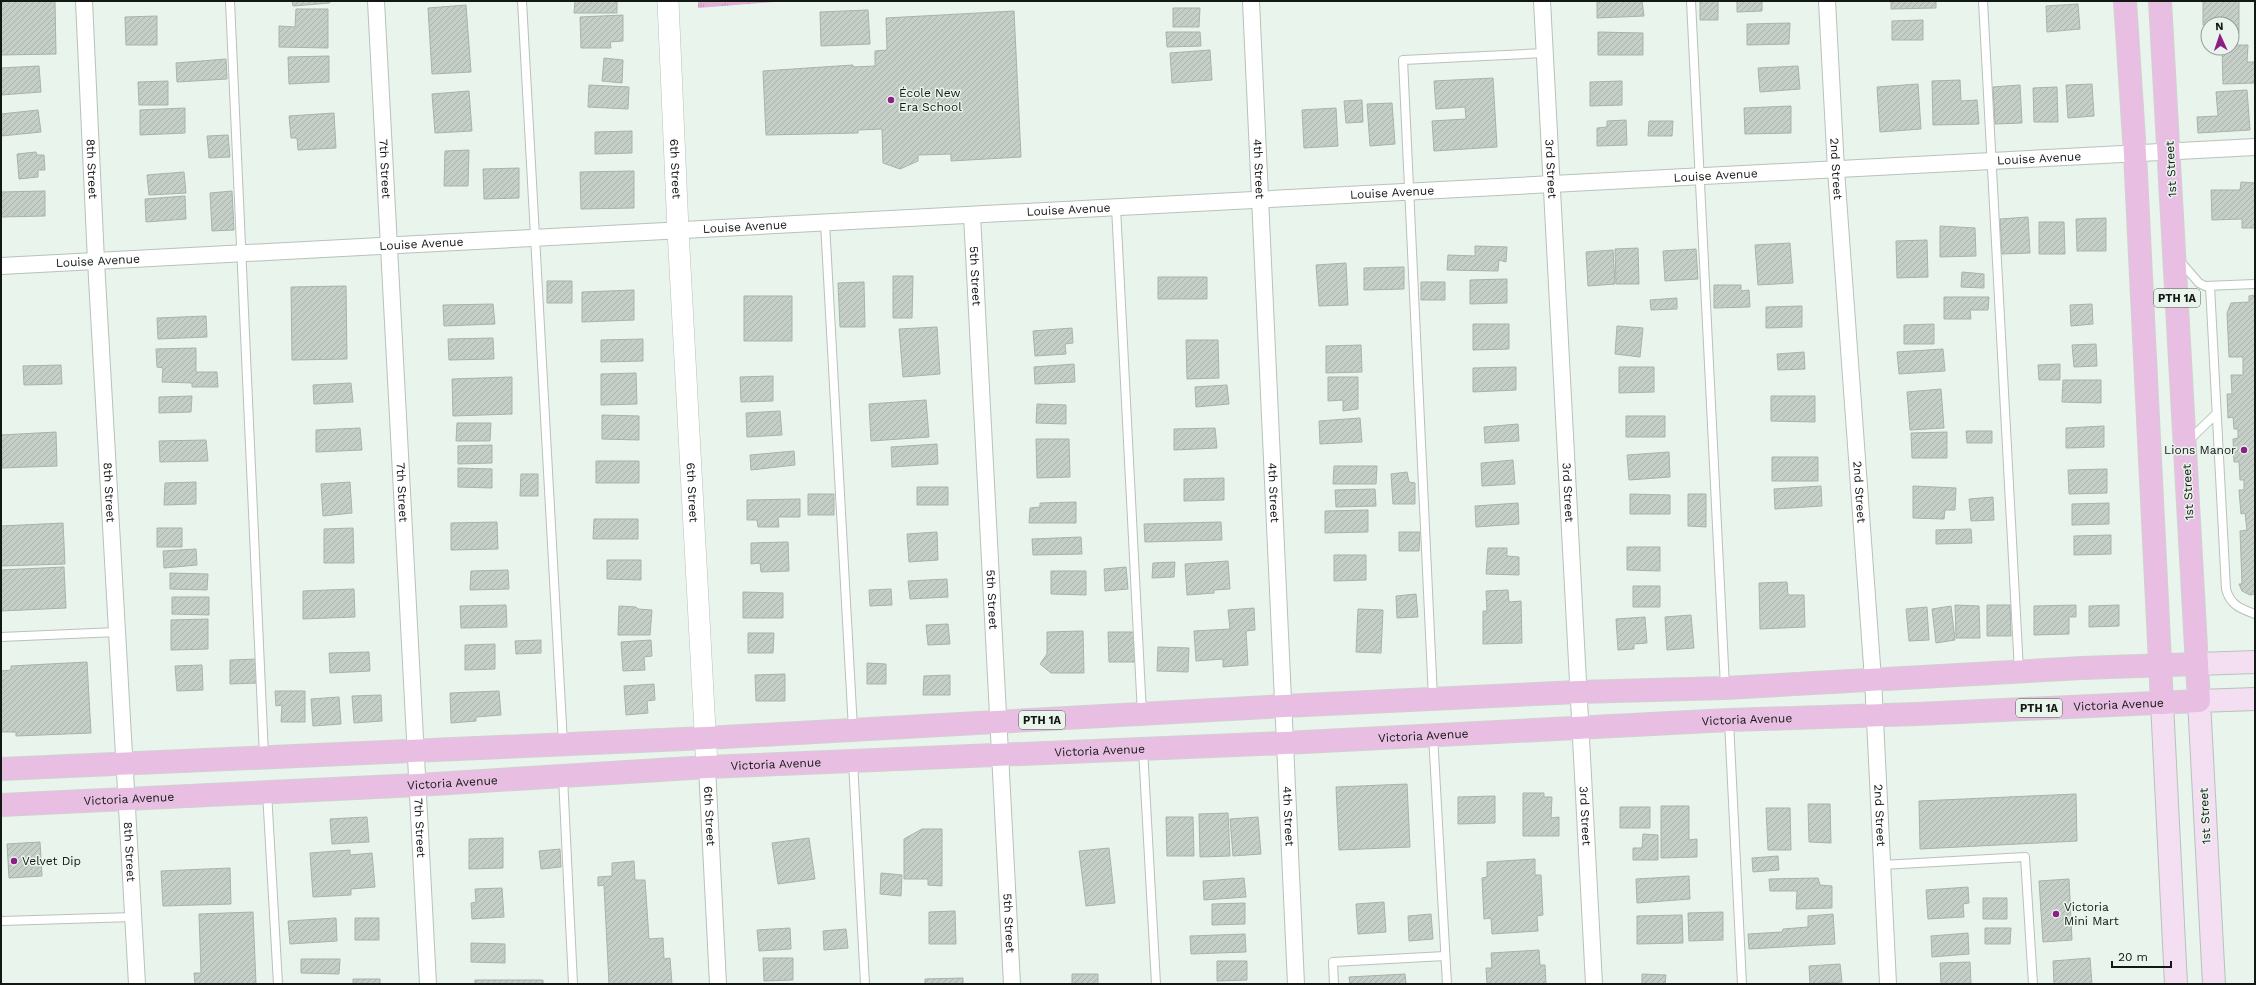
<svg xmlns="http://www.w3.org/2000/svg" width="2256" height="985" font-family="'Work Sans',sans-serif">
  <style>
    .park { fill: url(#park-tufts) }
    .building { fill: url(#building-hatch); stroke: #a8b3ab }
    .lines { fill: none; stroke-linecap: round; stroke-linejoin: round }
    .service-casing { stroke: #b7c2bb; stroke-width: 10 }
    .minor-casing { stroke: #b7c2bb; stroke-width: 18 }
    .tertiary-casing { stroke: #b7c2bb; stroke-width: 22 }
    .secondary-casing { stroke: #b7c2bb; stroke-width: 24 }
    .primary-casing { stroke: #d0d1d0; stroke-width: 24 }
    .service { stroke: #fff; stroke-width: 8 }
    .minor { stroke: #fff; stroke-width: 16 }
    .tertiary { stroke: #fff; stroke-width: 21 }
    .secondary { stroke: #f4def1; stroke-width: 22 }
    .primary { stroke: #e8bee2; stroke-width: 22 }
    .poi-dot { fill: #8c1f83; stroke: #e9f4ec; stroke-width: 1.5 }
    .labels { text-anchor: middle; stroke-width: 3; stroke-linejoin: round; paint-order: stroke }
    .shield { fill: #e9f4ec; stroke: #545a56; stroke-width: 1 }
    .shield-label { font-size: 11px; font-weight: bold; fill: #141815 }
    .poi-label { font-size: 12px; fill: #141815; stroke: #e9f4ec; text-anchor: start }
    .street-label { font-size: 12px; fill: #141815; stroke: #e9f4ec }
  </style>
  <defs>
    <pattern id="park-tufts" width="24" height="20" patternUnits="userSpaceOnUse"><rect width="24" height="20" fill="#e2b1da"/><path d="M3 7l-1-3M5 7V3M7 7l1-3M15 17l-1-3M17 17v-4M19 17l1-3" fill="none" stroke="#c198ba"/></pattern>
    <pattern id="building-hatch" width="6" height="6" patternUnits="userSpaceOnUse"><rect width="6" height="6" fill="#c5cfc8"/><path d="M-1 1l2-2M0 6l6-6M5 7l2-2" fill="none" stroke="#a8b1ab"/></pattern>
  </defs>
  <rect width="100%" height="100%" fill="#e9f4ec"/>
  <!-- park -->
  <path class="park" d="M698 1H786L698 8Z"/>
  <!-- building -->
  <path class="building" d="M1 1H55L56 54 1 55Z
    M292 1H329L330 3 293 6Z
    M575 1H617V13H574Z
    M1597 1H1642L1644 16 1597 18Z
    M1700 1H1718V20H1700Z
    M1737 1H1762V11L1737 12Z
    M1891 1H1936V8L1891 9Z
    M2203 1H2239V33H2232V24L2203 25Z
    M2078 4 2080 29 2047 32 2046 6Z
    M466 5 471 72 432 74 428 8Z
    M1173 8H1200L1199 27H1173Z
    M296 9H328V48L279 47V26L295 27Z
    M868 10 870 44 821 46 820 12Z
    M1014 11 1021 157 951 161V154L918 155V161L900 169 883 163 882 129 858 130V133L766 135 763 71 853 65V67L875 66V51L887 50 886 18Z
    M623 15V41L610 42 611 48H581L580 17Z
    M157 16V45H126L125 17Z
    M1923 20V40H1892V21Z
    M1790 23 1789 44 1747 45V24Z
    M1166 32H1200L1201 46 1167 47Z
    M1598 32 1643 33V55H1598Z
    M2232 45H2248L2247 62H2255V83L2223 84 2222 48H2232Z
    M1210 50 1212 80 1172 83 1170 53Z
    M329 56V82L289 84 288 57Z
    M604 58 623 60 622 83 602 81Z
    M226 59 227 79 177 82 176 63Z
    M39 66 41 92 1 95V68Z
    M1798 66 1800 89 1760 92 1758 68Z
    M1493 78 1497 147 1434 151 1432 121 1466 119 1465 107 1436 109 1434 81Z
    M1960 80 1961 101 1977 100 1979 124 1933 125 1932 81Z
    M168 81V105H139L138 82Z
    M1622 81V105L1590 106V82Z
    M1918 84 1921 129 1880 132 1877 87Z
    M2092 84 2094 116 2068 118 2066 85Z
    M589 85 629 87 628 109 588 107Z
    M2020 85 2022 123 1995 124 1993 87Z
    M2057 87 2058 122H2034L2033 88Z
    M2247 90 2250 130 2198 133 2197 117 2218 116 2216 92Z
    M469 91 472 131 435 133 432 94Z
    M1362 100 1363 122 1346 123 1344 101Z
    M1392 103 1395 144 1370 146 1367 104Z
    M1791 106V133L1745 134 1744 108Z
    M185 108V133L140 135V110Z
    M1336 108 1338 146 1304 148 1302 110Z
    M38 110 41 132 1 136V114Z
    M334 113 336 148 298 150 297 138H291L289 116Z
    M1626 120 1627 145 1597 146V128L1607 127V121Z
    M1649 121H1673L1672 136H1648Z
    M632 131V153L595 154V132Z
    M228 135 230 157 209 158 207 136Z
    M469 150 468 186H444L445 151Z
    M36 152 37 155H44L45 170H38V177L19 179 17 154Z
    M519 168V198L484 199 483 169Z
    M634 171V208L581 209 580 172Z
    M184 172 186 193 149 195 147 175Z
    M2241 182 2255 183V228H2242V219L2212 220 2211 190H2240Z
    M45 191V216L1 217V192Z
    M232 191 234 230 212 231 210 193Z
    M185 196 186 219 146 222 145 199Z
    M2028 217 2030 253 2002 254 2000 219Z
    M2106 218V251H2077L2076 219Z
    M2039 222H2064L2065 254H2039Z
    M1940 226 1975 228 1976 256 1940 257Z
    M1927 240 1928 277 1897 278 1896 241Z
    M1790 243 1793 283 1758 285 1755 245Z
    M1475 246 1507 247 1506 262 1499 260 1498 271 1447 270 1448 255 1475 256Z
    M1638 248 1639 284H1616L1615 249Z
    M1696 249 1698 279 1665 281 1663 251Z
    M1613 250 1615 284 1588 286 1586 252Z
    M1346 263 1348 305 1319 306 1316 265Z
    M1404 267V289L1364 290V268Z
    M1962 272 1984 274V288L1961 287Z
    M893 276H913L912 318H893Z
    M1158 277H1207V299H1158Z
    M1507 279V303L1470 304V280Z
    M547 281H572V303H547Z
    M864 282 865 327H840L838 283Z
    M1421 282H1445V300H1421Z
    M1714 285H1741V291L1749 290 1750 307 1714 308Z
    M346 286 347 359 292 360 291 287Z
    M634 290V320L582 322V292Z
    M2255 295V594L2250 595 2242 591 2239 584H2242L2240 531 2247 530 2245 513 2241 514 2239 490H2244V480H2240L2239 462H2234L2233 439 2238 438V429H2234L2233 417 2228 418 2227 394H2232L2231 375H2243V357H2229L2227 313 2231 303 2249 302V296Z
    M744 296H792V341H744Z
    M1944 297H1989L1988 310H1970L1971 319H1944Z
    M1677 298V309L1651 310 1650 300Z
    M493 304 495 324 444 326 443 305Z
    M2092 304 2093 324 2071 326 2070 305Z
    M1802 306V327L1766 328V307Z
    M206 316 207 337 158 339 157 318Z
    M1473 324H1509V349L1473 350Z
    M1934 324V344H1904V325Z
    M1617 326 1643 328 1640 357 1615 354Z
    M937 327 940 374 903 377 899 329Z
    M1072 328 1073 343 1065 344 1066 354 1035 356 1033 331Z
    M493 338 494 359 449 360 448 339Z
    M643 339V361L601 362V340Z
    M1186 340H1218L1219 378 1187 379Z
    M2096 344 2097 366 2074 367 2072 345Z
    M1361 345 1362 372 1326 373V346Z
    M196 348V372H217L218 387H192V383L162 382 163 368 157 367 156 349Z
    M1943 349 1945 371 1899 374 1897 352Z
    M1804 352 1805 369 1778 370 1777 354Z
    M1074 364 1075 382 1035 384 1034 367Z
    M2060 364V380H2039L2038 365Z
    M61 365 62 384 24 385 23 366Z
    M1516 367V390L1473 392V368Z
    M1619 367H1654V392L1619 393Z
    M636 373 637 404 601 405V374Z
    M773 376V401L741 402 740 377Z
    M512 377V414L453 416 452 379Z
    M1328 377H1358V409L1343 411V400L1328 401Z
    M2063 380H2101V403L2062 402Z
    M351 383 353 402 314 404 313 385Z
    M1227 385 1229 404 1196 407 1195 387Z
    M1941 389 1944 428 1910 430 1907 392Z
    M192 396 191 412 159 413V397Z
    M1771 396H1815V422L1771 421Z
    M926 400 929 437 871 441 869 404Z
    M1037 404 1066 405V424L1036 423Z
    M780 411 782 435 747 437 746 413Z
    M602 415 639 416V440L602 439Z
    M1626 416H1665V437H1626Z
    M1360 418 1362 442 1320 444 1319 421Z
    M457 423H491L490 441H456Z
    M1518 424 1519 441 1485 443 1484 427Z
    M2104 426V447L2066 448V428Z
    M360 428 362 450 316 452V430Z
    M1215 428 1217 448 1174 450V429Z
    M1966 431H1992V443H1967Z
    M56 432 57 466 2 468 1 435Z
    M1947 432V458H1912L1911 433Z
    M1036 439H1069L1070 477 1037 478Z
    M206 440 208 461 160 462 159 441Z
    M937 444 938 464 892 467 891 447Z
    M492 445V463L458 464V446Z
    M794 451 795 465 751 470 750 455Z
    M1669 452 1670 477 1629 480 1627 455Z
    M1772 457H1818V481H1772Z
    M1513 460 1515 484 1482 486 1481 463Z
    M596 461H639V483H596Z
    M1334 466H1377L1376 484H1333Z
    M458 468 492 469V488L458 487Z
    M2107 469V493L2069 494 2068 470Z
    M1407 472 1409 482 1415 483V504H1393L1391 474Z
    M521 474H538V496H520Z
    M1224 478V500L1184 501V479Z
    M196 482V504L164 505 165 483Z
    M350 482 352 513 323 516 321 484Z
    M1821 486 1822 506 1775 509 1774 489Z
    M1913 486 1956 488 1955 510H1945L1944 519 1913 518Z
    M917 487H948V505H917Z
    M1375 489 1376 506 1336 507 1335 490Z
    M808 494H834V515H808Z
    M1630 494 1670 495V514H1630Z
    M1688 494H1706V527L1688 526Z
    M1993 497 1994 520 1971 521 1969 499Z
    M800 499V517H778L779 527H758L757 520H747V500Z
    M1076 502V523H1029L1030 508 1040 507V503Z
    M1518 503 1519 524 1476 527 1475 506Z
    M2109 503V524L2072 525V504Z
    M1368 510V532L1325 533V511Z
    M594 519H638V539H593Z
    M497 522 498 549 451 550V523Z
    M1221 522 1222 540 1145 542 1144 524Z
    M63 523 65 564 1 566V526Z
    M157 528H182V547H157Z
    M353 528 354 563H324V529Z
    M1971 529 1972 543 1936 544V530Z
    M937 532 938 560 909 562 907 534Z
    M1399 532H1420L1419 551H1399Z
    M2111 535V554L2074 555V536Z
    M1081 537 1082 554 1033 555 1032 539Z
    M788 542 789 571 761 572 760 563 751 564V543Z
    M1627 547H1660V571L1627 570Z
    M1488 548H1507V556L1519 557V575L1486 574Z
    M196 549 197 565 164 568 163 551Z
    M1334 555H1366V580L1334 581Z
    M607 560H641V580L607 579Z
    M1228 561 1230 589 1214 590V593L1187 595 1185 564Z
    M1175 562 1174 577 1152 578 1153 563Z
    M64 567 66 608 1 611V570Z
    M1126 567 1128 589 1105 591 1104 569Z
    M508 570 509 589 470 590 471 571Z
    M1051 571H1086V595L1051 594Z
    M170 573 208 574 207 590 170 589Z
    M947 579 948 597 910 599 908 581Z
    M1787 582 1788 595H1804L1805 627 1760 629 1759 583Z
    M1633 586H1660V607H1633Z
    M354 589 355 617 303 619V591Z
    M891 589 892 605 870 606 869 590Z
    M1508 590 1509 602 1521 601 1522 643 1483 644V611H1487L1486 591Z
    M743 592 783 593V618H743Z
    M1416 594 1418 617 1397 618 1396 596Z
    M172 597H209V615L172 614Z
    M506 605 507 627 461 628 460 606Z
    M1955 605 1979 606 1980 638H1956Z
    M1987 605H2010L2011 636H1987Z
    M2076 605V617H2069V634L2034 635V606Z
    M2119 605V626L2089 627V606Z
    M619 606 636 607 638 609 652 610 650 635H618Z
    M1951 606 1955 640 1936 643 1932 609Z
    M1927 607 1929 640 1909 641 1906 609Z
    M1254 608 1255 630 1246 631 1248 665 1223 667V659L1196 661 1194 631 1230 629 1228 610Z
    M1358 609 1383 610 1381 653 1356 652Z
    M1691 615 1694 648 1667 650 1665 617Z
    M1645 617 1647 643 1634 644V649L1618 650 1616 619Z
    M208 619V649L171 650V620Z
    M948 624 950 644 928 645 926 625Z
    M1083 631 1084 673H1051L1040 664 1047 654V632Z
    M1108 632H1135V662H1109Z
    M748 633H774L773 653H748Z
    M541 640V653L516 654 515 641Z
    M651 640 652 656 644 657 645 670 623 671 621 642Z
    M495 644V669L465 670V645Z
    M1158 647 1189 648 1188 672 1157 671Z
    M369 652 370 671 330 673 329 653Z
    M258 659V683L230 684V660Z
    M87 662 91 733 16 736V732H1V671L11 670V666Z
    M867 663 886 664V684H867Z
    M202 665 203 690 177 691 175 666Z
    M785 674V701H756L755 675Z
    M950 675V695H923L924 676Z
    M654 684 655 700 647 701 648 713 626 715 624 686Z
    M275 691H305V722H281L282 705 276 706Z
    M499 691 501 715 476 717V721L451 723 450 693Z
    M381 695 382 721 354 723 352 696Z
    M339 697 341 724 313 726 311 699Z
    M1407 784 1410 847 1339 850 1336 787Z
    M1523 793H1544V797H1552L1551 818 1559 817V836H1523Z
    M2076 794 2077 841 1920 849 1919 801Z
    M1495 796V823L1458 824V797Z
    M1808 804H1830L1831 843 1809 842Z
    M1661 806H1689V840L1697 839V857L1661 858Z
    M1620 807H1650V828H1620Z
    M1766 808H1790L1791 850H1768Z
    M1228 813 1230 856 1200 857 1199 814Z
    M367 817 369 842 332 844 330 819Z
    M1166 817H1193L1194 856H1167Z
    M1258 817 1261 854 1233 856 1230 819Z
    M922 829H942V886L928 885V879H904V839Z
    M1643 834 1658 835V860H1633V848H1642Z
    M503 838V868L469 869V839Z
    M809 838 815 879 778 884 772 843Z
    M40 842 42 876 9 878 7 844Z
    M1109 848 1115 903 1086 906 1079 851Z
    M560 849 561 867 541 869 539 851Z
    M350 850V855L372 853 375 887 351 889V895L313 897 310 853Z
    M1778 856 1779 870 1753 872 1752 858Z
    M1535 859V875H1541L1543 915 1537 916 1538 931 1492 934 1491 918 1484 919 1482 878 1487 877V862Z
    M634 861 635 880H645L649 939 663 938 664 959 670 958 672 984H609L604 885 598 886V877L612 876V863Z
    M230 868 231 904 163 906 161 871Z
    M881 873 902 875 901 896 880 894Z
    M1689 876 1690 899 1637 903 1636 879Z
    M1244 878 1246 897 1204 900 1203 881Z
    M1818 878 1820 885 1832 886V908L1796 909 1797 891H1770L1769 879Z
    M2069 879 2072 940 2043 942 2039 881Z
    M1968 887 1969 903 1963 904 1964 917 1928 919 1926 890Z
    M502 888 504 917 472 919 471 903 476 902 475 889Z
    M1983 898H2007V919H1983Z
    M1384 902 1386 932 1358 934 1356 904Z
    M1245 903V924L1212 925V904Z
    M955 911 956 944H929V912Z
    M253 912 256 984H195L194 973H201L199 914Z
    M1723 912V940L1689 941 1688 913Z
    M1431 914 1433 939 1409 941 1408 916Z
    M1833 914 1835 944 1749 949 1748 934 1782 932 1783 929 1808 927V916Z
    M1682 915 1683 943 1637 944V916Z
    M336 918 337 941 290 944 288 921Z
    M355 918H379V940H355Z
    M790 928 791 949 759 951 757 930Z
    M1985 928H2011L2010 944H1985Z
    M846 929 848 948 824 950 823 931Z
    M1968 933 1969 954 1932 957 1931 936Z
    M1245 934 1246 952 1191 954 1190 936Z
    M471 943 505 944V963L471 962Z
    M1539 950 1540 965H1545L1546 984H1487L1486 968H1492L1491 953Z
    M763 958H793V980L764 981Z
    M2090 958 2092 984H2054L2053 961Z
    M301 959H340L339 974 301 973Z
    M1217 961H1247V980L1217 981Z
    M1970 962 1971 984H1941L1940 963Z
    M1840 964 1842 982 1810 984 1809 966Z
    M1072 974H1098V984H1072Z
    M1405 974 1406 984H1350L1349 977Z
    M1642 974 1666 975 1665 984H1642Z
    M963 978V984H925V979Z
    M353 979H380V984H353Z
    M475 980H543V984H475Z"/>
  <g class="lines">
    <defs>
      <path id="service" d="M230 1 264 756
        M522 1 563 743
        M1691 1 1725 687
        M1983 1 2019 671
        M1116 207 1142 714
        M825 223 853 729
        M2179 260 2199 283 2205 286 2255 284
        M2210 286 2226 589C2230 605 2241 609 2255 614
        M2188 441 2216 414
        M1 637 117 632
        M1433 698 1403 60 1544 53
        M1729 721 1742 984
        M1433 735 1447 984
        M1143 749 1156 984
        M853 762 865 984
        M563 777 573 984
        M267 792 278 984
        M1882 865 2025 857 2033 984
        M1 921 134 917
        M1334 984 1333 962 1445 956"/>
      <g id="minor">
        <path id="s1" d="M84 1 96 261 137 984"/>
        <path id="s2" d="M376 1 428 984"/>
        <path id="s3" d="M1251 1 1296 984"/>
        <path id="s4" d="M1542 1 1594 984"/>
        <path id="s5" d="M1827 1 1836 170 1873 679 1888 984"/>
        <path id="s6" d="M972 215 1012 984"/>
        <path id="s7" d="M1 266 2255 147"/>
        <path id="s8" d="M707 767 718 984"/>
      </g>
      <g id="tertiary">
        <path id="s9" d="M668 1 678 230 707 767"/>
      </g>
      <path id="secondary" d="M2197 664 2255 662
        M2162 703 2176 984
        M2214 984 2199 701 2255 699"/>
      <g id="primary">
        <path d="M2125 1 2135 154 2162 703"/>
        <path d="M1 769 706 738 1284 706 1579 692 1725 688 2082 668 2197 664"/>
        <path id="s10" d="M1 805 418 785 707 767 1285 743 1729 720 1917 714 2199 701 2160 1"/>
      </g>
    </defs>
    <!-- service casing -->
    <use href="#service" class="service-casing"/>
    <!-- minor casing -->
    <use href="#minor" class="minor-casing"/>
    <!-- tertiary casing -->
    <use href="#tertiary" class="tertiary-casing"/>
    <!-- secondary casing -->
    <use href="#secondary" class="secondary-casing"/>
    <!-- primary casing -->
    <use href="#primary" class="primary-casing"/>
    <!-- service -->
    <use href="#service" class="service"/>
    <!-- minor -->
    <use href="#minor" class="minor"/>
    <!-- tertiary -->
    <use href="#tertiary" class="tertiary"/>
    <!-- secondary -->
    <use href="#secondary" class="secondary"/>
    <!-- primary -->
    <use href="#primary" class="primary"/>
  </g>
  <!-- markers -->
  <g class="poi-dot">
    <circle cx="891" cy="100" r="4"/>
    <circle cx="2244" cy="450" r="4"/>
    <circle cx="14" cy="861" r="4"/>
    <circle cx="2056" cy="914" r="4"/>
  </g>
  <g class="labels">
    <!-- shield labels -->
    <g class="shield">
      <rect x="2154" y="289" width="46" height="18" rx="3"/>
      <rect x="2016" y="699" width="46" height="18" rx="3"/>
      <rect x="1019" y="711" width="46" height="18" rx="3"/>
    </g>
    <g class="shield-label">
      <text x="2177" y="302">PTH 1A</text>
      <text x="2039" y="712">PTH 1A</text>
      <text x="1042" y="724">PTH 1A</text>
    </g>
    <!-- poi labels -->
    <g class="poi-label">
      <text x="899" y="97">École New<tspan x="899" dy="14">Era School</tspan></text>
      <text x="2236" y="454" text-anchor="end">Lions Manor</text>
      <text x="22" y="865">Velvet Dip</text>
      <text x="2064" y="911">Victoria<tspan x="2064" dy="14">Mini Mart</tspan></text>
    </g>
    <!-- street labels -->
    <g class="street-label">
      <text dy="4" stroke="none"><textPath href="#s7" startOffset="2041">Louise Avenue</textPath></text>
      <text dy="4" stroke="none"><textPath href="#s1" startOffset="168">8th Street</textPath></text>
      <text dy="4" stroke="none"><textPath href="#s2" startOffset="168">7th Street</textPath></text>
      <text dy="4" stroke="none"><textPath href="#s9" startOffset="168">6th Street</textPath></text>
      <text dy="4" stroke="none"><textPath href="#s3" startOffset="168">4th Street</textPath></text>
      <text dy="4" stroke="none"><textPath href="#s4" startOffset="168">3rd Street</textPath></text>
      <text dy="4" stroke="none"><textPath href="#s5" startOffset="168">2nd Street</textPath></text>
      <text transform="translate(2171 169) rotate(-93)" y="4">1st Street</text>
      <text dy="4" stroke="none"><textPath href="#s7" startOffset="1717">Louise Avenue</textPath></text>
      <text dy="4" stroke="none"><textPath href="#s7" startOffset="1393">Louise Avenue</textPath></text>
      <text dy="4" stroke="none"><textPath href="#s7" startOffset="1069">Louise Avenue</textPath></text>
      <text dy="4" stroke="none"><textPath href="#s7" startOffset="745">Louise Avenue</textPath></text>
      <text dy="4" stroke="none"><textPath href="#s7" startOffset="421">Louise Avenue</textPath></text>
      <text dy="4" stroke="none"><textPath href="#s7" startOffset="97">Louise Avenue</textPath></text>
      <text dy="4" stroke="none"><textPath href="#s6" startOffset="61">5th Street</textPath></text>
      <text dy="4" stroke="none"><textPath href="#s3" startOffset="492">4th Street</textPath></text>
      <text dy="4" stroke="none"><textPath href="#s4" startOffset="492">3rd Street</textPath></text>
      <text dy="4" stroke="none"><textPath href="#s5" startOffset="492">2nd Street</textPath></text>
      <text transform="translate(2188 492) rotate(-93)" y="4">1st Street</text>
      <text dy="4" stroke="none"><textPath href="#s1" startOffset="492">8th Street</textPath></text>
      <text dy="4" stroke="none"><textPath href="#s2" startOffset="492">7th Street</textPath></text>
      <text dy="4" stroke="none"><textPath href="#s9" startOffset="492">6th Street</textPath></text>
      <text dy="4" stroke="none"><textPath href="#s6" startOffset="385">5th Street</textPath></text>
      <text dy="4" stroke="none"><textPath href="#s10" startOffset="2120">Victoria Avenue</textPath></text>
      <text dy="4" stroke="none"><textPath href="#s10" startOffset="1748">Victoria Avenue</textPath></text>
      <text dy="4" stroke="none"><textPath href="#s10" startOffset="1424">Victoria Avenue</textPath></text>
      <text dy="4" stroke="none"><textPath href="#s10" startOffset="1100">Victoria Avenue</textPath></text>
      <text dy="4" stroke="none"><textPath href="#s10" startOffset="776">Victoria Avenue</textPath></text>
      <text dy="4" stroke="none"><textPath href="#s10" startOffset="452">Victoria Avenue</textPath></text>
      <text dy="4" stroke="none"><textPath href="#s10" startOffset="128">Victoria Avenue</textPath></text>
      <text dy="4" stroke="none"><textPath href="#s8" startOffset="49">6th Street</textPath></text>
      <text dy="4" stroke="none"><textPath href="#s3" startOffset="816">4th Street</textPath></text>
      <text dy="4" stroke="none"><textPath href="#s4" startOffset="816">3rd Street</textPath></text>
      <text dy="4" stroke="none"><textPath href="#s5" startOffset="816">2nd Street</textPath></text>
      <text transform="translate(2205 816) rotate(-93)" y="4">1st Street</text>
      <text dy="4" stroke="none"><textPath href="#s2" startOffset="828">7th Street</textPath></text>
      <text dy="4" stroke="none"><textPath href="#s1" startOffset="852">8th Street</textPath></text>
      <text dy="4" stroke="none"><textPath href="#s6" startOffset="709">5th Street</textPath></text>
    </g>
  </g>
  <!-- border -->
  <rect width="2256" height="985" fill="none" stroke="#141815" stroke-width="4"/>
  <!-- north arrow -->
  <g transform="translate(2220 36) rotate(357)"><circle r="19" fill="#e9f4ec" stroke="#949c96"/>
  <path d="M0-3L7 15L0 10L-7 15Z" fill="#8c1f83"/>
  <text y="-6" font-size="11" font-weight="bold" text-anchor="middle" fill="#141815">N</text>
  </g>
  <!-- scale -->
  <path d="M2112 961v6h59v-6" fill="none" stroke="#141815" stroke-width="2"/>
  <text x="2118" y="961" font-size="12" fill="#141815" stroke="#e9f4ec" stroke-width="3" paint-order="stroke">20 m</text>
</svg>
